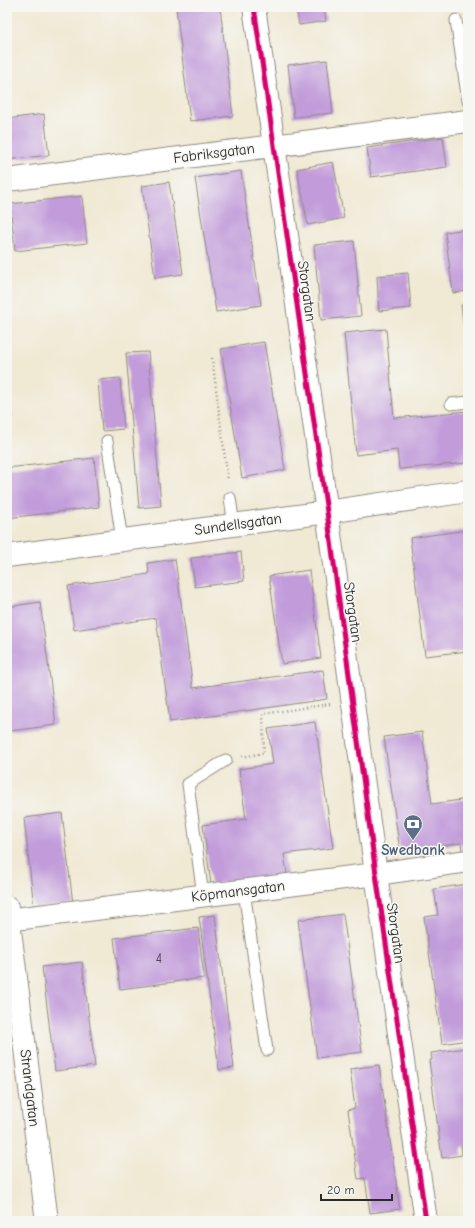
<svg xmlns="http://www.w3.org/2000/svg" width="475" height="1228" font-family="'Comic Neue',sans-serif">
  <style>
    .building { fill: #c19bda }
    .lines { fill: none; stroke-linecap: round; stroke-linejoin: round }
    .service-casing { stroke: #8e8a80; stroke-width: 13 }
    .minor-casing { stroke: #8e8a80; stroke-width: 24 }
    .path { stroke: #8e8a80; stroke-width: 2.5; stroke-dasharray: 1 3; stroke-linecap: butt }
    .service { stroke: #fff; stroke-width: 11 }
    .minor { stroke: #fff; stroke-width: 22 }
    .cycleway-casing { stroke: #f6f6f2; stroke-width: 8 }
    .cycleway { stroke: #d6006c; stroke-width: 5 }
    .labels { text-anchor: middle; stroke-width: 3; stroke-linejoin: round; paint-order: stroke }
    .number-label { font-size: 13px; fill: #504757 }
    .street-label { font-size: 15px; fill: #2b2b2b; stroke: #f6f6f2 }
    .service-label { font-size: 15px; font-weight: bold; fill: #4e5e75; stroke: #f6f6f2 }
  </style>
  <rect width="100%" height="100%" fill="#f6f6f2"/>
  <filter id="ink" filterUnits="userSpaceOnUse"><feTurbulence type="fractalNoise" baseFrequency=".025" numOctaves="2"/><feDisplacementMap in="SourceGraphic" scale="8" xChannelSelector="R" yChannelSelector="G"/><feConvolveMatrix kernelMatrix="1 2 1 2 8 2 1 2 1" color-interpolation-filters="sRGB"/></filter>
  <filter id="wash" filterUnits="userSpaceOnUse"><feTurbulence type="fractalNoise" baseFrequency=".012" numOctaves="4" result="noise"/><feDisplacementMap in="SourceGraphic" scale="16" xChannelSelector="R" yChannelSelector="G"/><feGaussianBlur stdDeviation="0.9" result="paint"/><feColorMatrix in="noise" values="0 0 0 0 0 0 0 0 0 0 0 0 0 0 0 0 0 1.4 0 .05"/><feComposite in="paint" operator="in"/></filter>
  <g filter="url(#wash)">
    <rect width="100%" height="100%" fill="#f0e9d4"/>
    <g id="blocks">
      <!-- building -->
      <path class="building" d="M176 7H220L233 116 190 121Z
        M296 7H324L326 21 299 25Z
        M327 60 333 113 294 117 288 65Z
        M44 114 49 155 7 160V119Z
        M443 137 447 167 371 177 367 148Z
        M333 162 344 218 308 225 297 169Z
        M241 171 261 305 216 312 195 178Z
        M169 182 183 274 155 278 142 186Z
        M82 196 87 243 15 251 10 204Z
        M468 229V291L453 293 445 232Z
        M354 241 361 316 321 320 314 245Z
        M408 273 411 308 379 311 377 276Z
        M468 304V347H466L461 305Z
        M386 329 394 418 468 411V463L399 469 397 450 356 455 344 333Z
        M264 342 285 470 242 478 221 349Z
        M148 352 161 506 139 508 126 353Z
        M120 378 124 429 102 431 98 380Z
        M7 382H9L12 418H7Z
        M94 458 99 507 7 518V468Z
        M467 530 468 537V651L425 656 410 538Z
        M241 552 244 581 195 587 191 558Z
        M175 559 193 688 323 670 327 699 170 722 156 618 74 630 68 586 149 574 148 563Z
        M309 570 321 658 282 664 269 576Z
        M40 602 56 725 10 731 7 710V607Z
        M315 722 333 848 284 854 287 874 211 884 203 825 246 819 239 769 273 764 268 729Z
        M422 732 432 804 468 799V850L462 851 461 843 400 852 384 737Z
        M62 813 73 904 34 908 24 818Z
        M468 884V928H467L468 938V1040L442 1044 424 917 438 915 434 889Z
        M343 914 362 1052 317 1058 298 920Z
        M215 915 234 1068 219 1070 199 917Z
        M198 928 204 978 120 989 114 938Z
        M82 962 95 1066 55 1071 42 967Z
        M466 1048 468 1056V1145L461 1146 462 1155 442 1158 429 1060H432L431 1053Z
        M379 1065 400 1209 370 1213 365 1178 358 1179 348 1110 355 1108 350 1069Z"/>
    </g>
  </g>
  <g filter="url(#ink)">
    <use href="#blocks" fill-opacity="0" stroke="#8e8a80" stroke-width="1"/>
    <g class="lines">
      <defs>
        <path id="service" d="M456 20 468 101
          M451 404 468 402
          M107 441 122 540
          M230 498 234 525
          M244 891 267 1050
          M203 896 188 784 226 760"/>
        <path id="minor" d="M254 7 327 512 376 874 426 1221
          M7 180 468 121
          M7 556 327 512 468 491
          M7 907 47 1221
          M7 920 376 874 468 861"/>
      </defs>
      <!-- service casing -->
      <use href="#service" class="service-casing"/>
      <!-- minor casing -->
      <use href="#minor" class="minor-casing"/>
      <!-- path -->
      <path class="path" d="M212 358 228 481
        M242 757 264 753 263 714 330 704"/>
      <!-- service -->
      <use href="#service" class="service"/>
      <!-- minor -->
      <use href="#minor" class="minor"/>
      <defs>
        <path id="cycleway" d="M254 7 327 512 376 874 426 1221"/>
      </defs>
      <!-- cycleway casing -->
      <use href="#cycleway" class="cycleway-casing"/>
      <!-- cycleway -->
      <use href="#cycleway" class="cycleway"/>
    </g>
  </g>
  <!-- icons -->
  <defs>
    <symbol id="bank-pin" viewBox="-11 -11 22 30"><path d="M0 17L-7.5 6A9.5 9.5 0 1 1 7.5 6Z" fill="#5c6f8a" stroke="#f6f6f2"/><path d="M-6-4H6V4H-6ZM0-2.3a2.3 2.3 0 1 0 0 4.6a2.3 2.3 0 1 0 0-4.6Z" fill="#fff"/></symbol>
  </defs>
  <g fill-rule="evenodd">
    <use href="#bank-pin" x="402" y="813" width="22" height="30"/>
  </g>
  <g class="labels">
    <!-- number labels -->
    <g class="number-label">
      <text x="159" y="963">4</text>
    </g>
    <!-- street labels -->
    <g class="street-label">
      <text transform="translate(214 153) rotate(-7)" y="5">Fabriksgatan</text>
      <text transform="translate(307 291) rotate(82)" y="5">Storgatan</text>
      <text transform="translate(238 524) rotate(-8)" y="5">Sundellsgatan</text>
      <text transform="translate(353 612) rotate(82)" y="5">Storgatan</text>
      <text transform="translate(238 891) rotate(-7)" y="5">Köpmansgatan</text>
      <text transform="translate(396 933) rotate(82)" y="5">Storgatan</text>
      <text transform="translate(30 1088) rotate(83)" y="5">Strandgatan</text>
    </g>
    <!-- service labels -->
    <g class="service-label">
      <text x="413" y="855">Swedbank</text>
    </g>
  </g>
  <!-- margin -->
  <rect width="475" height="1228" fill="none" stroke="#f6f6f2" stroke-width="24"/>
  <!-- scale -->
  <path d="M321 1194v6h71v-6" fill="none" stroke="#2b2b2b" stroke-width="2"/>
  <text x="327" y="1194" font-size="12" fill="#2b2b2b" stroke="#f6f6f2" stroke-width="3" paint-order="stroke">20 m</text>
</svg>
